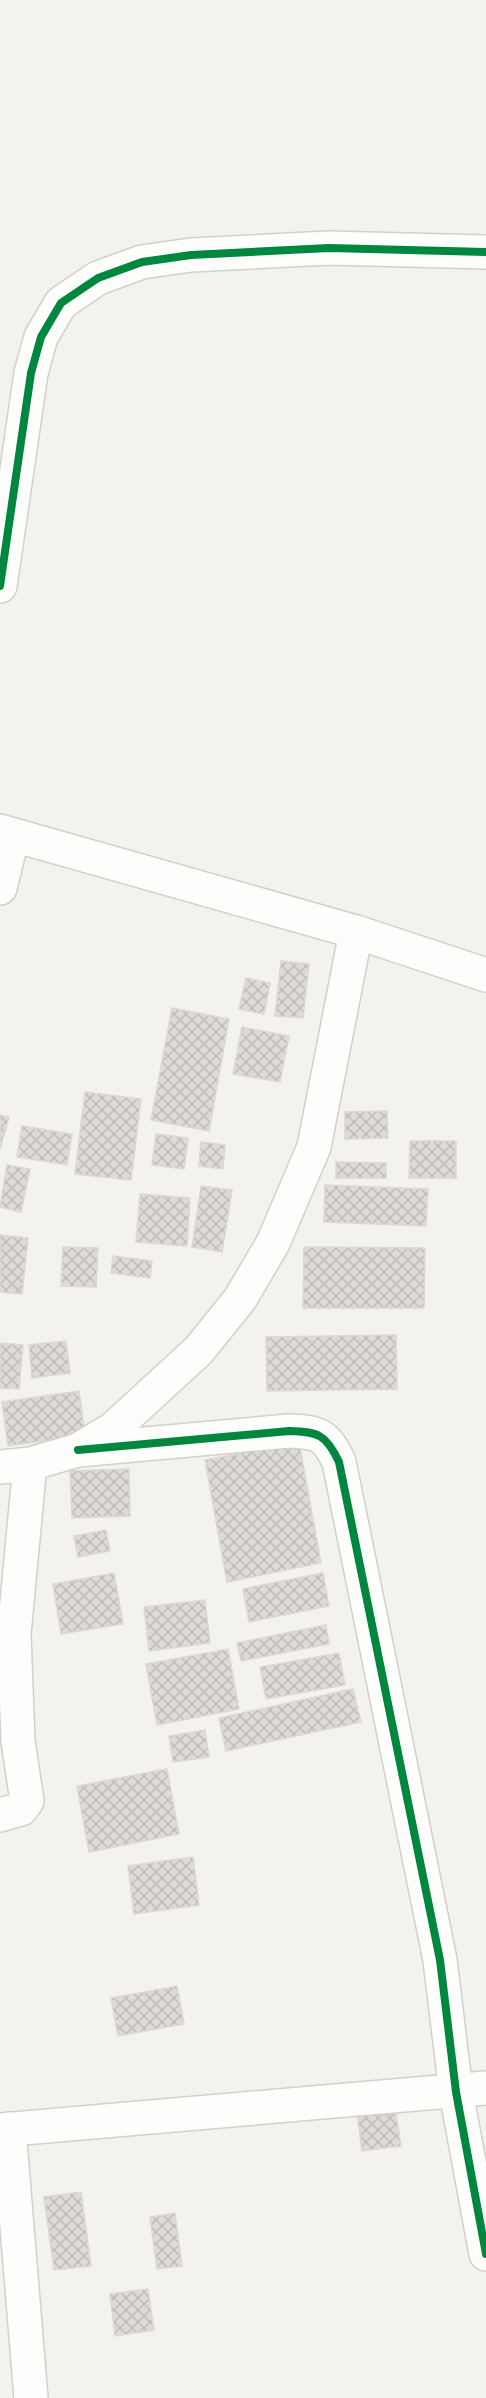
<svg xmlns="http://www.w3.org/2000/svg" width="486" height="2398" font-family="'PT Sans Narrow',sans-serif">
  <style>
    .building { fill: url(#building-cross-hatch); stroke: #dcd9d4; stroke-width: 1.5 }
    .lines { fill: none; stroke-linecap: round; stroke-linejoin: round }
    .minor-casing { stroke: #d2d0cb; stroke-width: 36 }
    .minor { stroke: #fdfdfc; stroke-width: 33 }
    .cycleway-casing { stroke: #fff; stroke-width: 11 }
    .cycleway { stroke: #00873e; stroke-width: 8 }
  </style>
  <defs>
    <pattern id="building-cross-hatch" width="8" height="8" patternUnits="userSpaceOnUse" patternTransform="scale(1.5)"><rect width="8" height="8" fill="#dedbd6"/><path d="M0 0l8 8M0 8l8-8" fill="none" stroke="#c0bdb8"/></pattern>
  </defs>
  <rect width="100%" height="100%" fill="#f4f2ee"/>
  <!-- building -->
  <path class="building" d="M281 961 309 964 303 1018 275 1016Z
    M246 978 270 983 264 1014 239 1009Z
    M172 1008 229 1019 209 1131 151 1120Z
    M242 1027 289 1036 280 1082 233 1074Z
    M85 1092 141 1099 131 1180 75 1174Z
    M387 1111 388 1138 345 1139V1112Z
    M0 1115 9 1117 0 1149Z
    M22 1126 72 1134 67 1165 17 1157Z
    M156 1134 188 1138 184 1169 152 1165Z
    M410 1141H456V1178H409Z
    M201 1142 225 1145 223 1169 199 1166Z
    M336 1162 386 1163V1178H336Z
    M7 1165 30 1169 21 1212 0 1207Z
    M325 1185 428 1189 426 1226 324 1222Z
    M201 1186 232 1190 222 1252 192 1247Z
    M140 1194 190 1198 187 1246 136 1242Z
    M0 1235 28 1238 22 1294 0 1292Z
    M63 1247 98 1248 96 1287 61 1286Z
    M304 1247 425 1248 424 1308H303Z
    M113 1256 152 1261 150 1278 111 1273Z
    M396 1335 397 1389 267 1391 266 1337Z
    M66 1341 70 1373 32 1378 29 1345Z
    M0 1343 23 1345 19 1389 0 1388Z
    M79 1391 85 1435 8 1446 2 1402Z
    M299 1442 321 1563 227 1582 205 1460Z
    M129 1469 130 1516 72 1518 70 1471Z
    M106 1530 110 1551 78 1557 74 1536Z
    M114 1573 123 1624 61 1634 53 1584Z
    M323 1573 329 1606 249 1622 243 1589Z
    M205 1600 210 1643 149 1651 144 1607Z
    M326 1625 329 1644 241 1661 237 1643Z
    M228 1649 239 1709 157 1725 146 1664Z
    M339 1653 345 1685 266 1699 260 1667Z
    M353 1689 361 1722 226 1751 219 1718Z
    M205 1730 209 1757 173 1762 169 1736Z
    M167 1769 179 1834 89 1852 77 1786Z
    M193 1857 199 1905 134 1914 128 1866Z
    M177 1986 184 2024 118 2036 111 1998Z
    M395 2107 401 2146 362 2151 357 2113Z
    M81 2192 91 2266 54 2270 44 2197Z
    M175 2213 182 2266 157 2269 150 2217Z
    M148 2289 154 2330 115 2336 110 2294Z"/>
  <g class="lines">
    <defs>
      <path id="minor" d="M0 586 31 373 41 337 61 303 98 278 142 262 191 255 329 248 486 252
        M0 831 356 932 486 975
        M0 888 13 835
        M78 1450 289 1431C318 1432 326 1434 339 1462L440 1960 456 2092 486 2254
        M0 1467 30 1464 78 1450 113 1429 199 1350 240 1299 273 1243 314 1147 356 932
        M0 1815 21 1809 27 1801 18 1741 14 1634 30 1464
        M9 2129 31 2398
        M0 2130 486 2088"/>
    </defs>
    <!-- minor casing -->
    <use href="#minor" class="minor-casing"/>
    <!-- minor -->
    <use href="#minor" class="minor"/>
    <defs>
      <path id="cycleway" d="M0 586 31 373 41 337 61 303 98 278 142 262 191 255 329 248 486 252
        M78 1450 289 1431C318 1432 326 1434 339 1462L440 1960 456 2092 486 2254"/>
    </defs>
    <!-- cycleway casing -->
    <use href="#cycleway" class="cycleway-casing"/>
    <!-- cycleway -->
    <use href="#cycleway" class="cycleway"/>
  </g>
</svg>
